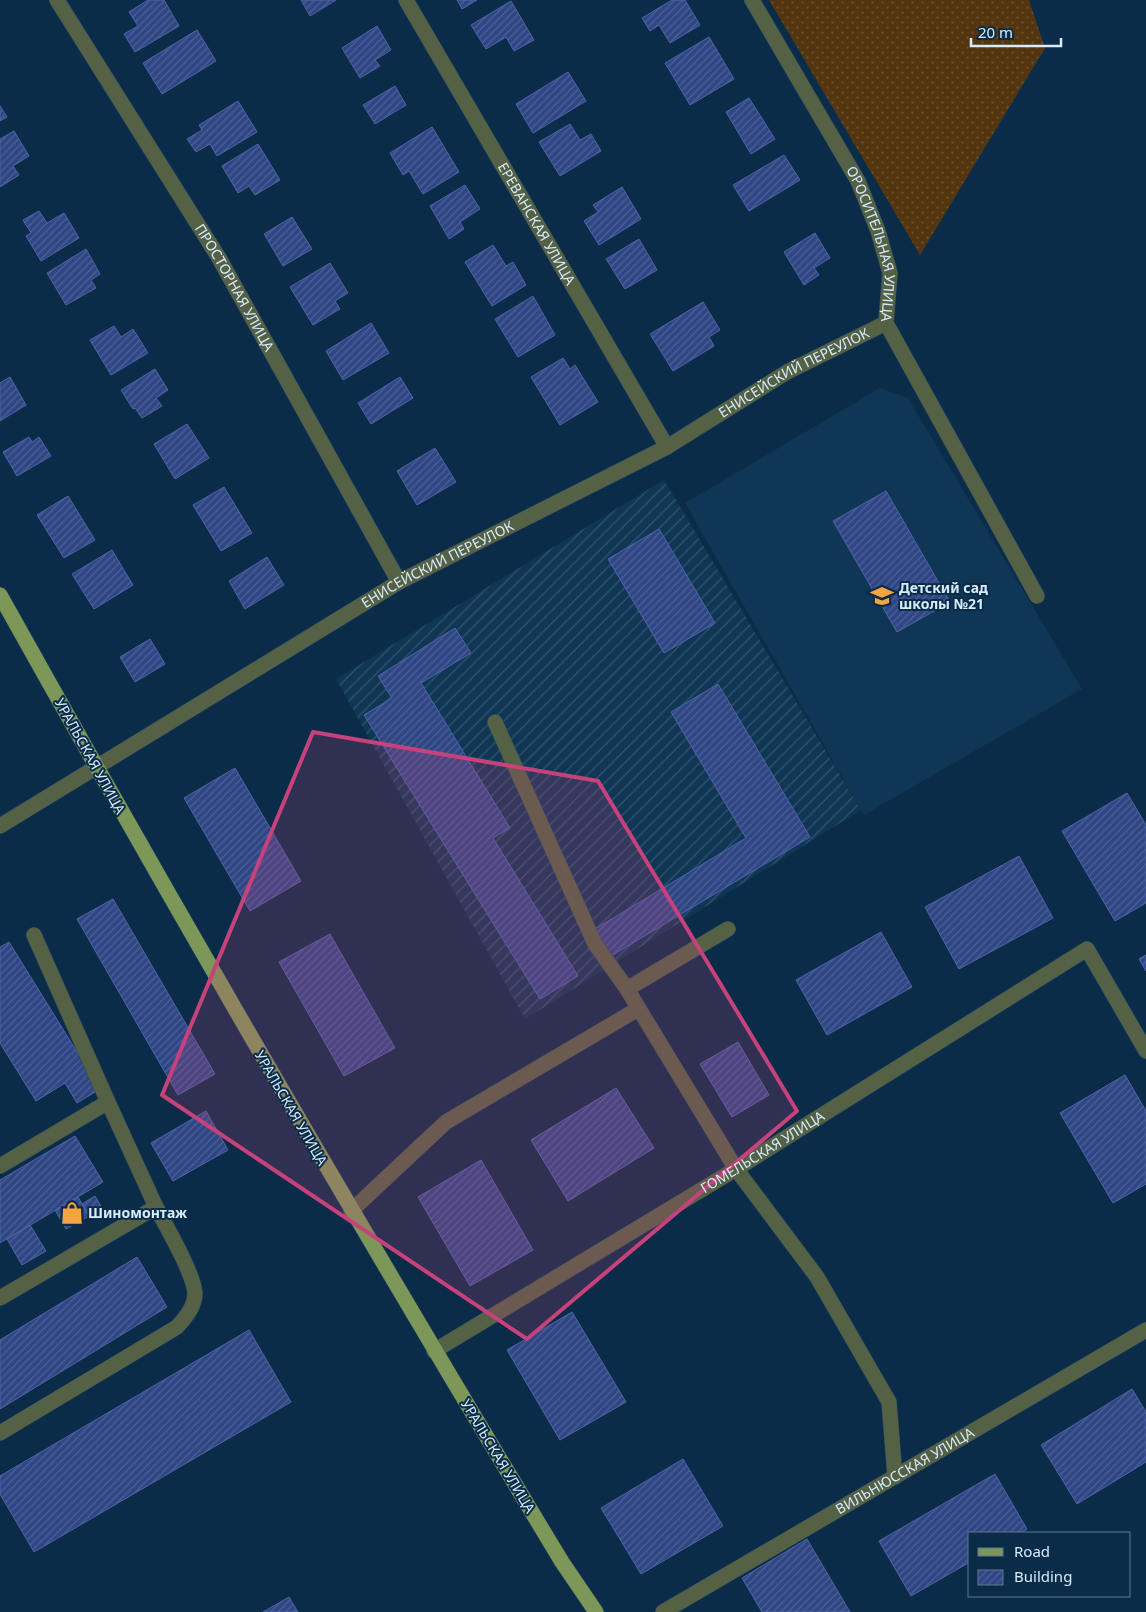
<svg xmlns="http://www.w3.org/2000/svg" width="1146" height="1612" font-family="'Noto Sans',sans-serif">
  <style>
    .built { fill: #103656 }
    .industrial { fill: url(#industrial-furrows) }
    .grass { fill: url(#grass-dots) }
    .building { fill: url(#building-hatch); stroke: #4d65a6 }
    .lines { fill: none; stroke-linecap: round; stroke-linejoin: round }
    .minor-casing { stroke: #274761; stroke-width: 16 }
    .major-casing { stroke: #274761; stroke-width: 16 }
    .minor { stroke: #546144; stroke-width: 15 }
    .major { stroke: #7d9759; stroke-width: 15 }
    .marked { fill: #c6427b; fill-opacity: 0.2; stroke: #c6427b; stroke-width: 4; stroke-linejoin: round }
    .labels { text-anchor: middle; stroke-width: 4; stroke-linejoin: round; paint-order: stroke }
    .street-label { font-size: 14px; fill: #d8ebfd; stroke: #0a2c48 }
    .poi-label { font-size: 14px; font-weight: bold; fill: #d8ebfd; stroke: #0a2c48; text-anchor: start }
  </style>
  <defs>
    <pattern id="industrial-furrows" width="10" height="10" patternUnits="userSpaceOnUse" patternTransform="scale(1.25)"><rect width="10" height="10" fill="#103656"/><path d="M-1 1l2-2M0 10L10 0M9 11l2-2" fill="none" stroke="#32536f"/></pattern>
    <pattern id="grass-dots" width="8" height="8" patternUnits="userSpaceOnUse" patternTransform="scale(1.25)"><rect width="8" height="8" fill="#533510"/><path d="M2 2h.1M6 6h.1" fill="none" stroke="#6b5234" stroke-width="1.8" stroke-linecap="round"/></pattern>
    <pattern id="building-hatch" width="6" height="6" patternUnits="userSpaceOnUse" patternTransform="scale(1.25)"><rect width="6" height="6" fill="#304584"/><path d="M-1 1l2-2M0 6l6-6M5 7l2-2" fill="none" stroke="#4d6096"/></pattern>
  </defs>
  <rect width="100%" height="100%" fill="#0a2c48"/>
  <!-- built -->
  <path class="built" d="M880 388 908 398 1082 689 864 815 685 503Z"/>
  <!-- industrial -->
  <path class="industrial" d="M664 480 861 810 525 1019 336 679Z"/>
  <!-- grass -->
  <path class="grass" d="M769 0H1029L1045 48 920 255Z"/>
  <!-- building -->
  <path class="building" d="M148 0H164L179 26 135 52 124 34 138 26 129 12Z
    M301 0H336L310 16Z
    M457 0H477L462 9Z
    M672 0H685L700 25 670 43 659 25 650 31 642 18Z
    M511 1 534 40 514 51 506 37 486 49 471 25Z
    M377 26 391 50 375 60 380 66 360 78 342 48Z
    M197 30 216 61 162 94 143 63Z
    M709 37 734 79 690 105 665 63Z
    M568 72 586 101 533 133 516 104Z
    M395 86 406 105 375 124 363 105Z
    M749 98 775 139 751 154 726 112Z
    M238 101 257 132 217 156 210 144 196 152 187 139 202 130 199 125Z
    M0 106 7 117 0 121Z
    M570 124 580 140 591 134 601 151 560 176 539 142Z
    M432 127 459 172 423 194 409 171 403 175 390 153Z
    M14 131 29 156 13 166 19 175 0 187V139Z
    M258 144 280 180 255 195 249 186 238 193 222 166Z
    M784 155 800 180 749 211 733 185Z
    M465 185 480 209 460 222 464 229 449 239 430 206Z
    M622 187 641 219 599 245 584 221 598 212 593 205Z
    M39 211 47 223 64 213 79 238 41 261 26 236 31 233 23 220Z
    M292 217 312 249 283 266 264 234Z
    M815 233 830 258 814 268 819 275 804 285 784 252Z
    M639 239 657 270 625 289 606 259Z
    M493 245 506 266 513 262 526 285 492 306 465 262Z
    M86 249 100 274 91 280 96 288 66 305 47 273Z
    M330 263 348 293 335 301 340 309 313 325 290 287Z
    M533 296 555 335 518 357 495 319Z
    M703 302 720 330 709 337 714 346 673 371 650 334Z
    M371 323 389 353 343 380 326 351Z
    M114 326 121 337 133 329 148 353 111 375 90 340Z
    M563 358 570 369 575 365 598 402 560 425 531 377Z
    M155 369 168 390 156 398 162 406 142 418 135 408 133 409 121 390Z
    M10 377 26 405 0 421V383Z
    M400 377 413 398 371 424 358 403Z
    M187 424 209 458 175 479 154 444Z
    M29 437 32 442 39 437 51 456 17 476 3 452Z
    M435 448 456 482 417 505 397 471Z
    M224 487 252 533 221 551 193 505Z
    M886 491 950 602 897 632 833 521Z
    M68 496 95 540 64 558 37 515Z
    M659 529 715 623 664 653 608 559Z
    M112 550 133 585 94 609 72 574Z
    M267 557 284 585 245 609 229 581Z
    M455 628 471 653 421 683 510 828 493 838 578 976 540 999 364 715 392 698 378 676Z
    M150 639 165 664 135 682 120 657Z
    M718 684 810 837 606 959 590 932 746 838 671 712Z
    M235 768 301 881 250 911 184 798Z
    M1127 793 1146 825V903L1115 921 1062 831Z
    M1019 856 1053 918 959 969 925 907Z
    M113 899 215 1074 178 1095 77 919Z
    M881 932 912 987 827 1035 796 980Z
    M330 934 395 1048 344 1076 279 962Z
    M9 942 100 1089 77 1103 65 1083 36 1101 0 1043V947Z
    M1146 955V971L1139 959Z
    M738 1042 769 1095 732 1117 700 1064Z
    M1125 1075 1146 1111V1184L1113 1203 1060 1113Z
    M616 1088 654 1148 568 1201 531 1140Z
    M206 1111 228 1150 173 1181 151 1143Z
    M75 1136 103 1182 0 1243V1180Z
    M481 1160 533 1250 470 1286 418 1197Z
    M95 1196 102 1208 89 1216 82 1204Z
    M78 1197 89 1216 66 1229 55 1210Z
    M30 1225 46 1251 22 1265 7 1239Z
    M137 1257 167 1307 0 1409V1340Z
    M572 1312 626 1402 560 1440 507 1350Z
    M249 1330 291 1402 34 1552 0 1494V1476Z
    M1132 1389 1146 1412V1462L1077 1504 1041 1445Z
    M683 1459 723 1526 641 1574 601 1508Z
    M995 1474 1027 1529 1020 1533H970V1562L911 1596 879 1541Z
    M807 1539 850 1612H762L742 1578Z
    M289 1597 298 1612H263Z"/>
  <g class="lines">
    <defs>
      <g id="minor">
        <path id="s1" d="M57 0 219 258 399 582"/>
        <path id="s2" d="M406 0 667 447"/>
        <path id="s3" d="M752 0 858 181 878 231 890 273 886 323 1037 596"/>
        <path d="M495 722 595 944 627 989 736 1169 817 1277 889 1402 895 1477"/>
        <path id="s4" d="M0 826 399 582 667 447 787 372 886 323"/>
        <path d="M34 935 108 1102"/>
        <path d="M627 989 728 929"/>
        <path d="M0 1166 108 1102 156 1207 0 1298"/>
        <path d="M351 1211 446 1122 638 1009"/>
        <path id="s5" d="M434 1351 736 1169 1087 949 1146 1051"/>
        <path d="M0 1433 177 1327C185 1318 195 1307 195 1293 193 1272 167 1228 156 1207"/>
        <path id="s6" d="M663 1612 1146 1330"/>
      </g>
      <path id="major" d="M0 595C182 921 369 1243 562 1562L596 1612"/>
    </defs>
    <!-- minor casing -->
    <use href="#minor" class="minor-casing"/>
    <!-- major casing -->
    <use href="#major" class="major-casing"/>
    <!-- minor -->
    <use href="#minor" class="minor"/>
    <!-- major -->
    <use href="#major" class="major"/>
  </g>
  <!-- marked area -->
  <path class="marked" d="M313 732 598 781 797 1111 527 1339 162 1095Z"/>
  <!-- icons -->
  <defs>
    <symbol id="school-bare" viewBox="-9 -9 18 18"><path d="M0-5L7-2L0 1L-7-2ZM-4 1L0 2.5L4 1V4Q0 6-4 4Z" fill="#f4a443" stroke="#0a2c48" stroke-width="2.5" paint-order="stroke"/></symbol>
    <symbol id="shop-bare" viewBox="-9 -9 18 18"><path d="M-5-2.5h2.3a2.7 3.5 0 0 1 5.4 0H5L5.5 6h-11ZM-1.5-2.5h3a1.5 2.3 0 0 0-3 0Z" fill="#f4a443" stroke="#0a2c48" stroke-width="2.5" paint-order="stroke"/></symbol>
  </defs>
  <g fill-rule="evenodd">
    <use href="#school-bare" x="866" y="580" width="32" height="32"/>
    <use href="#shop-bare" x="56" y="1197" width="32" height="32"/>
  </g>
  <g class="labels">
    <!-- street labels -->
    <g class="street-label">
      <text dy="5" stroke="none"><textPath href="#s2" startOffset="259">ЕРЕВАНСКАЯ УЛИЦА</textPath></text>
      <text dy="5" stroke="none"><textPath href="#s3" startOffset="275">ОРОСИТЕЛЬНАЯ УЛИЦА</textPath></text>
      <text dy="5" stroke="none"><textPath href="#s1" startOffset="338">ПРОСТОРНАЯ УЛИЦА</textPath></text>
      <text dy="5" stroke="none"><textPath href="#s4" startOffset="915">ЕНИСЕЙСКИЙ ПЕРЕУЛОК</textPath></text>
      <text dy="5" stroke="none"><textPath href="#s4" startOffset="510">ЕНИСЕЙСКИЙ ПЕРЕУЛОК</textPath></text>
      <text transform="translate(90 756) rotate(61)" y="5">УРАЛЬСКАЯ УЛИЦА</text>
      <text transform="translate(291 1108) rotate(60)" y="5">УРАЛЬСКАЯ УЛИЦА</text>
      <text dy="5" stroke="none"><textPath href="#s5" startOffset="384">ГОМЕЛЬСКАЯ УЛИЦА</textPath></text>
      <text transform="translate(498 1456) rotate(59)" y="5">УРАЛЬСКАЯ УЛИЦА</text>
      <text dy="5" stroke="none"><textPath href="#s6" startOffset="280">ВИЛЬНЮССКАЯ УЛИЦА</textPath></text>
    </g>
    <!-- poi labels -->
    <g class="poi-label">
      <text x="899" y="593">Детский сад<tspan x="899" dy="16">школы №21</tspan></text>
      <text x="88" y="1218">Шиномонтаж</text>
    </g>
  </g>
  <!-- legend -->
  <rect x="968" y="1532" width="162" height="65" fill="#0a2c48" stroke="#5c7890"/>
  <rect x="978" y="1548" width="25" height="8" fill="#7d9759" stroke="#5c7890"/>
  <text x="1014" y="1557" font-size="15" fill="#d8ebfd">Road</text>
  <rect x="978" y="1570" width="25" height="15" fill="url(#building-hatch)" stroke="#5c7890"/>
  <text x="1014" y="1582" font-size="15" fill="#d8ebfd">Building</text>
  <!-- scale -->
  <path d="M971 38v8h90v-8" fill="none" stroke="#d8ebfd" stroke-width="2.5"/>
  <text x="978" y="38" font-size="15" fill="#d8ebfd" stroke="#0a2c48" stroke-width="4" paint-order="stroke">20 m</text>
</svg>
